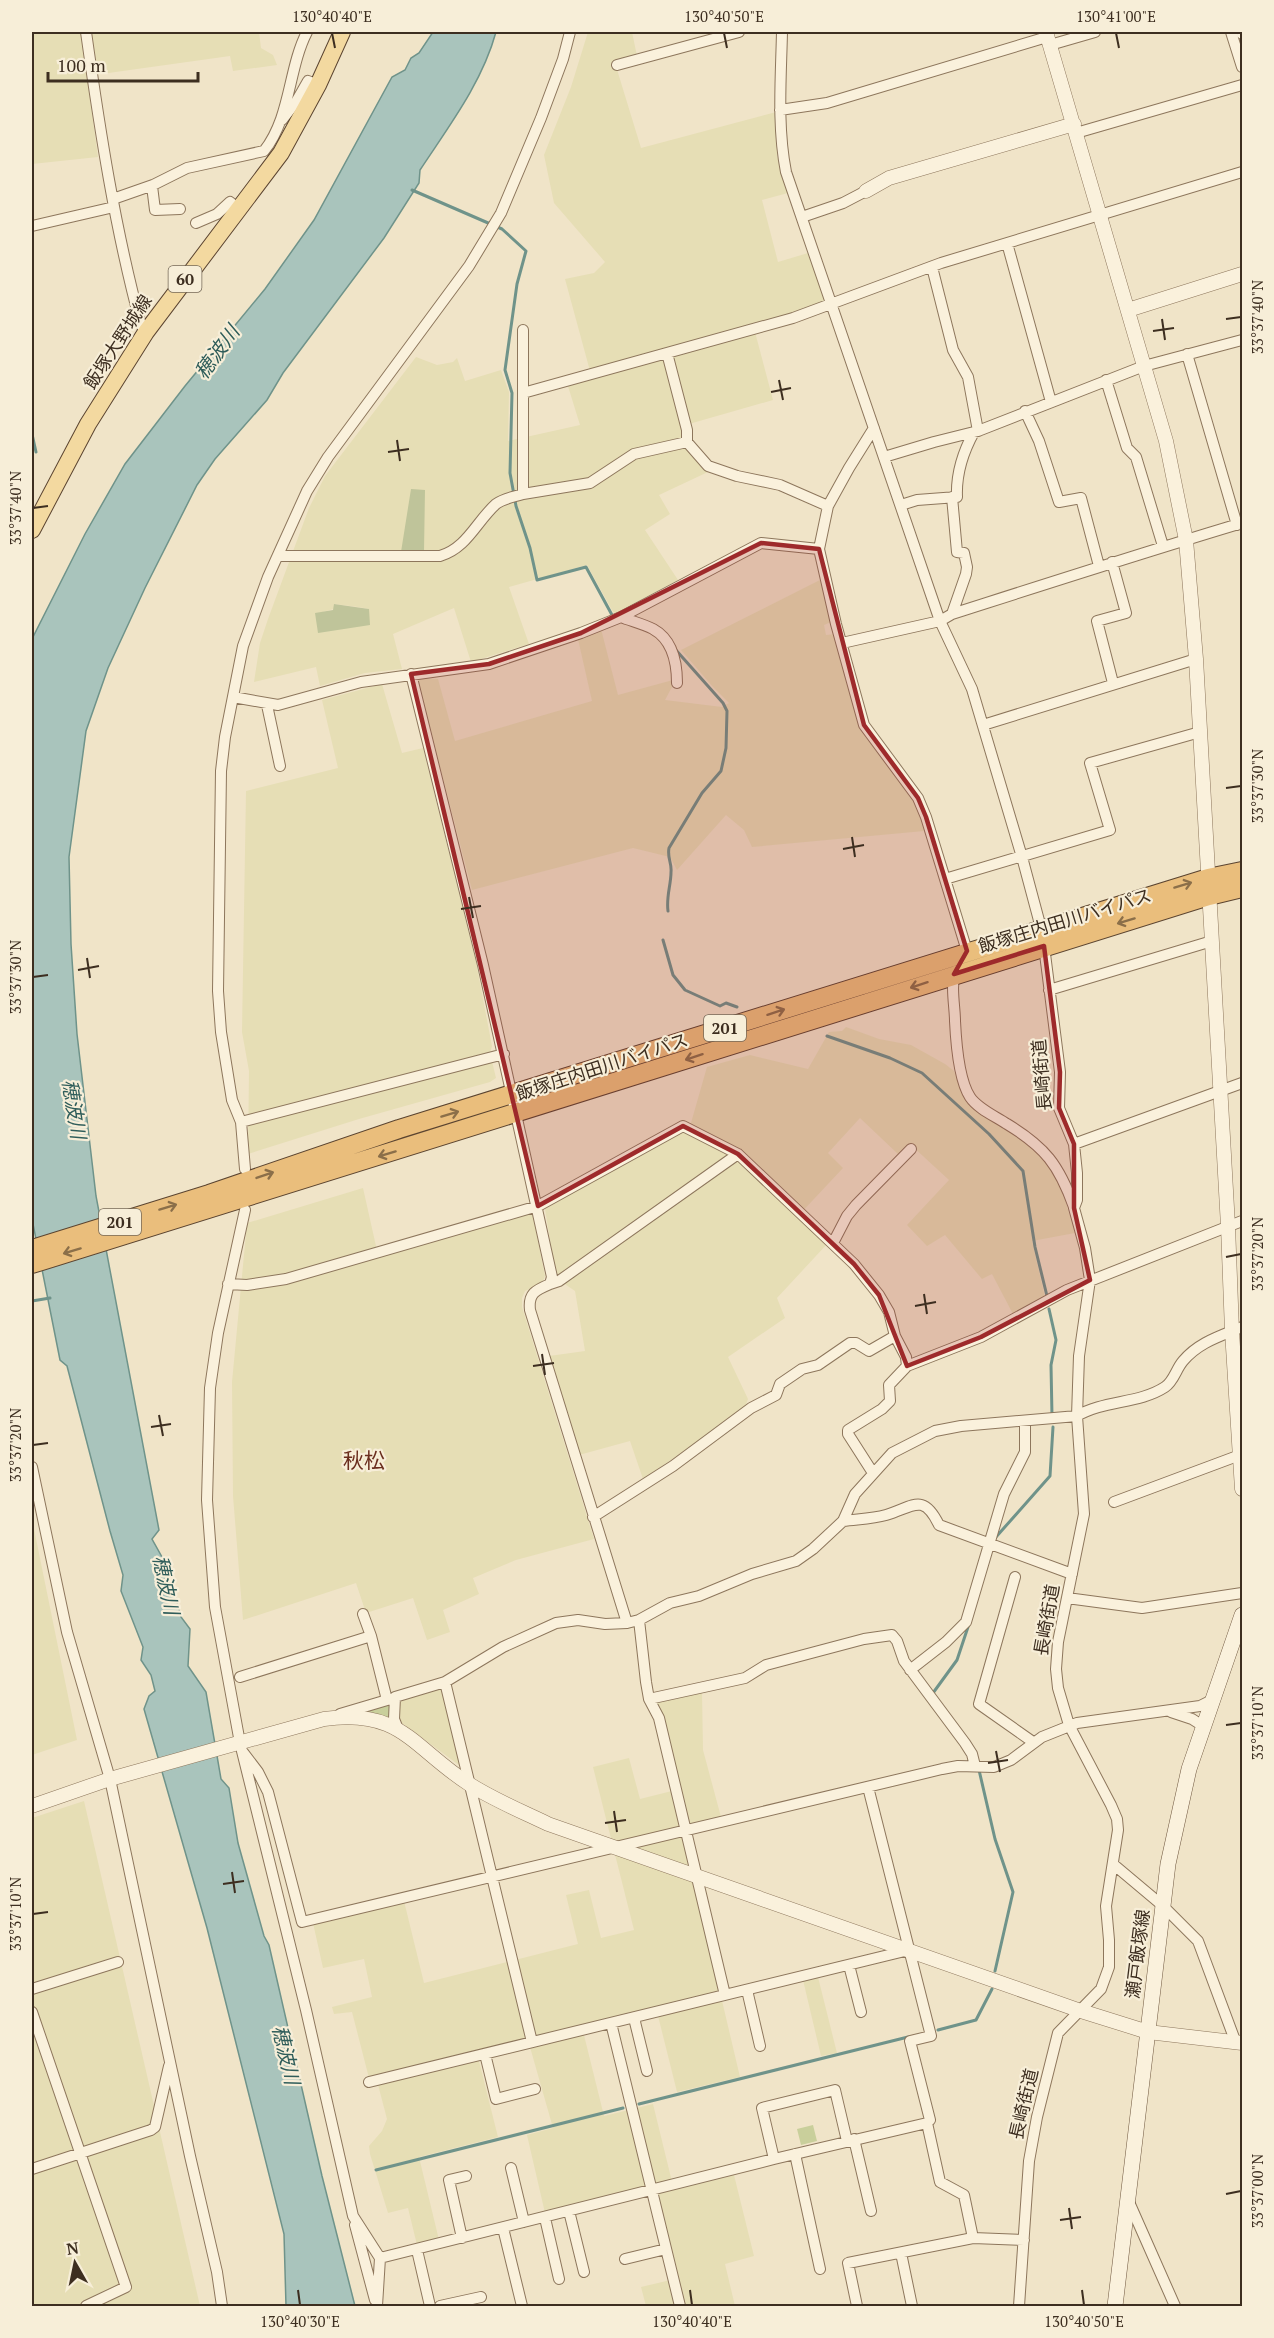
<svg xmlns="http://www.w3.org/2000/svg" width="1274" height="2338" font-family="'PT Serif','Noto Sans JP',serif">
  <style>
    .farmland { fill: #e6deb5; fill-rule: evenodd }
    .green { fill: #c9cf9b }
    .cemetery { fill: #bfc49a }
    .water { fill: #a9c4bc; stroke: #6f938a; stroke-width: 1.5 }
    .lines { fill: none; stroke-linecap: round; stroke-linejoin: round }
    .stream { stroke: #6f938a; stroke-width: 3 }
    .minor-casing { stroke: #8d765c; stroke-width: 12 }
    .tertiary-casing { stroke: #8d765c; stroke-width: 15 }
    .secondary-casing { stroke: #6f573f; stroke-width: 16 }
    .primary-casing { stroke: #5b4430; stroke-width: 18 }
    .trunk-casing { stroke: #5b4430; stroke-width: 20 }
    .minor { stroke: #faf1dc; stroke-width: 10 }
    .tertiary { stroke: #faf1dc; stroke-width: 14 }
    .secondary { stroke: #faf1dc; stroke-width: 15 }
    .primary { stroke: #f3d9a0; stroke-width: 16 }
    .trunk { stroke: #eabe7c; stroke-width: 18 }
    .oneway { stroke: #8b6f49 }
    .marked { fill: #9e2a2b; fill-opacity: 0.2; stroke: #9e2a2b; stroke-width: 4.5; stroke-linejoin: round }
    .ticks { fill: none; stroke: #3d2e20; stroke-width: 2 }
    .labels { text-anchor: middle; stroke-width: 4.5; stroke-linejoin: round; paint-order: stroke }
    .shield { fill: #f7eed8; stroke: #756857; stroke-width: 1.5 }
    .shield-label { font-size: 16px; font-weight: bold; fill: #3d2e20 }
    .street-label { font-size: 18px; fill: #3d2e20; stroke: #f7eed8 }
    .water-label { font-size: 20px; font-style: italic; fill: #2f5d5a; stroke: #f7eed8 }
    .quarter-label { font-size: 21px; fill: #6b2e1e; stroke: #f7eed8 }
    .neatline { fill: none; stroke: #3d2e20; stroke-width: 2 }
    .ticks-label { font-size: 15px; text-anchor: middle; fill: #3d2e20 }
  </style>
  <rect width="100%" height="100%" fill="#f0e4c8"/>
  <!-- farmland -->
  <path class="farmland" d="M32 32H259L261 48 273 55 277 65 233 71 230 56 87 76 98 157 32 164Z
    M588 32H632L637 56 615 63 641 148 776 112 777 156 788 193 762 200 778 262 808 253 827 305 590 371 565 279 594 273 605 262 554 203 544 155 571 87Z
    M755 332 773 400 682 426 686 447 708 472 659 495 670 514 645 530 678 580 616 613 613 612 587 565 509 587 529 644 471 662 454 608 393 634 402 669 365 673 320 686 316 667 254 682 260 643 268 619 309 508 325 476 416 357 437 365 453 362 457 358 465 381 501 370 509 392 508 441 580 425 567 383ZM334 604 358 607 369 609 315 614 334 609Z
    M820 580 831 622 824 625 826 635 836 634 860 725 865 736 907 790 917 808 924 831 752 847 744 830 726 815 677 870 670 857 633 848 472 890 417 678 438 679 455 741 592 701 578 639 601 629 618 695 673 680 672 687 665 700 722 707 729 703 713 687 681 650Z
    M382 684 402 753 423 748 476 962 492 1046 490 1053 496 1078 490 1082 359 1119 248 1154 249 1071 242 1032 246 791 338 768 322 700Z
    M846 1027 879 1039 911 1045 945 1064 954 1071 959 1084 1025 1139 1044 1158 1060 1183 1075 1233 1032 1241 1045 1297 1013 1314 992 1274 982 1279 945 1235 927 1246 907 1225 949 1180 911 1145 899 1155 860 1118 828 1153 843 1168 799 1215 828 1243 777 1298 785 1318 728 1357 748 1399 744 1410 643 1479 630 1441 579 1455 549 1356 585 1351 575 1291 556 1278 545 1209 691 1123 707 1067 750 1055 808 1069 829 1032 842 1031Z
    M363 1188 378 1255 532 1211 545 1276 542 1283 525 1291 522 1298V1307L594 1539 516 1560 473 1578 479 1594 443 1610 450 1632 427 1640 413 1598 366 1613 356 1583 243 1620 233 1496 232 1382 247 1223Z
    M32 1519 77 1740 32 1755Z
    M443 1688 463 1768 402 1723 398 1717V1703L401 1700Z
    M702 1692 703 1750 721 1817 681 1827 740 2077 677 2092 656 2008 582 2027 604 2116 653 2104 674 2190 734 2175 754 2256 725 2264 735 2306H646L641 2287 679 2278 656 2186 545 2213 527 2135 553 2128 528 2040 477 2053 498 2137 419 2157 439 2240 417 2245 408 2208 388 2213 370 2154 369 2146 382 2131 387 2119 376 2077 369 2078 352 2012 334 2014 332 2007 372 1997 364 1959 323 1968 313 1923 404 1901 424 1983 578 1944 566 1895 589 1890 601 1938 634 1930 593 1767 629 1758 640 1799 680 1789 656 1702Z
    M84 1801 200 2306H32V1818Z
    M818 1977 837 2053 821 2056 803 1980Z"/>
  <!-- green -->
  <path class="green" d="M391 1702V1718L362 1711Z
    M813 2125 817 2141 801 2145 797 2129Z"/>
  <!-- cemetery -->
  <path class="cemetery" d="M411 489 425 490 424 552H401Z
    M334 604 369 609 370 625 318 633 315 613 333 610Z"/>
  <!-- water -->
  <path class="water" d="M433 32H496C482 83 449 126 420 170L419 183 384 238 283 373 267 400 215 459 197 485 145 588 108 668 86 731 69 857 71 944 77 1034 96 1196 159 1530 152 1539 167 1566 181 1617 190 1629 188 1666 206 1692 221 1779 229 1788 238 1843 264 1936 269 1945 322 2176 355 2306H286L284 2234 207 1928 144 1709 149 1696 155 1691 151 1675 141 1660 143 1647 121 1591 123 1575 110 1531 67 1366 60 1360 32 1219V639L85 534 125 464 185 386 265 289 314 220 392 77 405 70 411 58 419 53Z"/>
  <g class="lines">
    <!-- stream -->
    <path class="stream" d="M412 190 502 229 526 251 517 284 505 370 512 393 510 473 516 506 530 548 537 580 586 567 612 615
      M32 434 36 452
      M668 911C666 897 671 885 671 872 672 863 667 858 669 848L702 793 721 771 726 748 727 711 723 703 675 649
      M663 940 673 975 685 990 720 1006 726 1003 737 1007
      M827 1036 890 1058 922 1073 989 1134 1023 1171 1035 1247 1047 1296
      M32 1301 50 1298
      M1049 1309 1056 1340 1051 1365 1052 1416
      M996 1537 1050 1476 1053 1427
      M933 1693 957 1660 968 1627
      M979 1770 995 1839 1013 1892 995 1971
      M938 2030 976 2020 992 1989
      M639 2104 908 2037
      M376 2170 623 2108"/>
    <defs>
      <path id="minor" d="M86 32C100 131 115 229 141 325L146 332
        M782 32C781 78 777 126 786 172L940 621 972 689 1022 857 1041 928
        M1231 32 1242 67
        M1242 32V34
        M1050 45 1095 32
        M617 65 739 32
        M780 110 827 103 1047 37
        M282 120 296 102 308 81 318 85
        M1076 133 1242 85
        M152 186 155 210 180 209
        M113 199 153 185 187 168 264 151C291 117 288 69 307 32
        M802 217 843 203 866 191
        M196 223 217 214 230 202 239 209
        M32 226 114 207
        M1007 243 1051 402
        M932 267 953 350 968 377 978 431
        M523 330V494L590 483 634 454 687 442 708 466 737 476 780 485 828 506
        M667 353 687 430V442
        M1187 354 1237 525
        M1106 380 1127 448 1136 457 1163 546
        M523 393 793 318 941 263 1242 172
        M1025 411 1039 441 1059 502 1081 498 1099 566
        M874 428 849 468 828 506 819 549 836 624 864 725 918 798 926 817 967 951 965 955
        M884 457 934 442 978 431 1144 366 1242 340
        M952 497 957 552 964 553 967 567 966 574 952 614
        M901 505 917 500 957 497C956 474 963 452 974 432
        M278 556H440C467 548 476 522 496 504 504 498 514 497 523 494
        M1112 562 1126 613 1097 621 1113 683
        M621 617C631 621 643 624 653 629 673 640 677 663 677 683
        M842 643 940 621 952 614C1049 583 1145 552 1242 523
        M411 674 483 965 552 1277 550 1284C536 1290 528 1293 530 1310L627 1623
        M233 697 278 705 361 682 489 664 581 633 621 617 761 543 819 549
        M267 705 280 766
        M983 725 1196 659
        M945 879 1110 830 1090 763 1200 732
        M956 971C950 985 955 1006 955 1021 956 1042 959 1080 970 1097 978 1109 995 1116 1007 1124 1045 1147 1059 1165 1074 1207
        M1049 990 1212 941
        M241 1122 504 1054
        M1074 1144 1242 1083
        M245 1169 241 1122 232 1100 221 1032 218 991 221 771 225 737 243 646 268 577 307 491 328 457 469 266 501 213 541 118 563 59 570 32
        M245 1210 218 1333 210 1388 207 1500 215 1607 240 1743 306 2010 353 2216 380 2258 377 2306
        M833 1243 847 1216 856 1205 911 1149
        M228 1284 247 1285 286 1279 538 1206 683 1126 738 1154 854 1264 879 1295 889 1312 895 1336 906 1357 907 1366
        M550 1284 559 1281 738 1154
        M32 1467 67 1632 110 1779 190 2156 217 2272 222 2306
        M873 1473 848 1434V1430L882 1409 890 1401 889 1385 907 1366 981 1337 1067 1290 1242 1221
        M1114 1502 1240 1455
        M593 1517 673 1466 751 1408 776 1395 780 1384 802 1369 818 1365 850 1343H856L869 1351 895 1336
        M843 1521C857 1519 872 1519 886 1515 913 1507 923 1492 939 1525L1072 1574
        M1015 1577 979 1704 1033 1742
        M1067 1598 1142 1608 1242 1593
        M363 1614 371 1636 387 1700
        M639 1620 646 1682 649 1699 659 1718 725 1995
        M910 1670 946 1642 966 1622 1004 1494 1025 1452V1422
        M240 1677 371 1636
        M445 1682 532 2042
        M649 1699 745 1678 766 1665 864 1639 892 1635 897 1641 904 1661 965 1743 972 1754 975 1766
        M1171 1712 1192 1719 1203 1726
        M340 1714 394 1698
        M398 1729 394 1719 395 1697 445 1682 503 1647 556 1623 578 1620 605 1624 627 1623 639 1620 670 1603 699 1596 752 1574 796 1561 813 1549 843 1521 855 1494 892 1453 935 1431 961 1426 1077 1416C1104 1400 1139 1404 1165 1387 1174 1381 1176 1369 1183 1361 1199 1342 1221 1336 1242 1327
        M242 1751 258 1772 268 1792 302 1922 942 1769 958 1766 994 1767 1011 1760 1042 1737 1077 1723 1200 1706 1212 1700
        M868 1787 931 2036 910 2041 930 2120 927 2123 940 2182 964 2195 973 2238
        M1113 1864 1163 1906 1198 1941 1236 2043
        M849 1965 861 2012
        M32 1989 118 1962
        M747 1990 760 2046
        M32 2012 126 2287 86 2306
        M634 2018 647 2071
        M611 2023 680 2306
        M485 2054 496 2099 535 2089
        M369 2082 909 1950
        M854 2139 871 2211
        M795 2154 820 2269
        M774 2159 762 2108 835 2090 847 2141
        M511 2168 524 2222
        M32 2169 151 2130 155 2127 169 2066
        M1129 2202 1175 2306
        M569 2211 584 2272
        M545 2218 559 2279
        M355 2225 375 2300
        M503 2228 522 2306
        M462 2238 449 2180 466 2176
        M417 2250 430 2306
        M901 2253 912 2306
        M380 2258 774 2159 927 2123
        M625 2259 666 2249
        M440 2306 481 2297
        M857 2306 848 2263 973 2238 1024 2240
        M1019 2306 1029 2161 1037 2117 1058 2033 1101 1989 1109 1967V1940L1106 1906 1118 1830 1117 1819 1111 1805 1069 1725 1058 1688 1056 1669 1058 1642 1084 1514 1077 1416 1079 1356 1090 1280 1085 1248 1074 1208 1077 1200V1173L1074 1144 1059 1108 1060 1072 1044 946"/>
      <path id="tertiary" d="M1046 32 1166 441 1186 540 1196 659 1228 1226 1232 1331 1242 1489
        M866 191 889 178 1074 124
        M1128 310 1242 274
        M32 1806 110 1779 324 1719C401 1708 413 1748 469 1784 494 1800 521 1811 548 1824L1081 2011 1148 2032 1242 2043"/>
      <path id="secondary" d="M1115 2306 1168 1864 1189 1769 1242 1615"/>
      <path id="primary" d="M32 530 88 424 146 332 281 153 318 85 342 32"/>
      <path id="trunk" d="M32 1249 209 1194 399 1129 1208 878 1242 871
        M32 1264 1209 896 1242 888"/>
    </defs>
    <!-- minor casing -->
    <use href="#minor" class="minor-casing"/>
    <!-- tertiary casing -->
    <use href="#tertiary" class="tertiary-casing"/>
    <!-- secondary casing -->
    <use href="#secondary" class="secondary-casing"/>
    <!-- primary casing -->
    <use href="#primary" class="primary-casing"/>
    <!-- trunk casing -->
    <use href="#trunk" class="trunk-casing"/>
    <!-- minor -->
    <use href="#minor" class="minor"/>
    <!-- tertiary -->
    <use href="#tertiary" class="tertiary"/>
    <!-- secondary -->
    <use href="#secondary" class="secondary"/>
    <!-- primary -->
    <use href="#primary" class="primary"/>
    <!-- trunk -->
    <use href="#trunk" class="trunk"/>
  </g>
  <!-- one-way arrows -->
  <defs><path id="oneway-shaft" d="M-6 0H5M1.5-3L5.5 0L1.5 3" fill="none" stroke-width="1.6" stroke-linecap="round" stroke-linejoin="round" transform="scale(1.5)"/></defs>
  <g class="oneway">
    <use href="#oneway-shaft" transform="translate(1183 885) rotate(-17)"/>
    <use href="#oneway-shaft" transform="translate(1126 921) rotate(163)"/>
    <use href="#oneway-shaft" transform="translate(919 985) rotate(162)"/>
    <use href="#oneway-shaft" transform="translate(776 1012) rotate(-18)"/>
    <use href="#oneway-shaft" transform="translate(694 1057) rotate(162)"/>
    <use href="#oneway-shaft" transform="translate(450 1114) rotate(-17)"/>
    <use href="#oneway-shaft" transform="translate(387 1154) rotate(163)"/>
    <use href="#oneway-shaft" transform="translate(265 1175) rotate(-19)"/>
    <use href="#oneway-shaft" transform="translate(168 1207) rotate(-17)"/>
    <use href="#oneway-shaft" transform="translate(72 1251) rotate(163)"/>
  </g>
  <!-- marked area -->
  <path class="marked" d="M761 543 819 549 864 725 918 798 926 817 967 951 954 974 1044 946 1060 1072 1059 1108 1074 1144V1208L1090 1280 981 1337 907 1366 879 1295 854 1264 738 1154 683 1126 538 1206 411 674 489 664 581 633Z"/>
  <!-- ticks -->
  <path class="ticks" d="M332 33 335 48M724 33 727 48M1116 33 1119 48M1162 319 1165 340M1226 319 1241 317M1153 331 1174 328M779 380 783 400M771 392 791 388M397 440 400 461M388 452 409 449M33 508 48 506M1226 788 1241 786M852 837 855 857M843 849 864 845M469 897 473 918M461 909 481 906M87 958 90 978M78 970 99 966M33 977 48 975M1226 1257 1241 1254M924 1294 927 1314M915 1306 936 1302M542 1354 545 1375M533 1366 554 1363M159 1415 163 1436M151 1427 171 1424M33 1445 48 1443M1226 1725 1241 1723M996 1751 1000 1772M988 1763 1008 1760M614 1811 617 1832M605 1823 626 1820M232 1872 235 1893M223 1884 244 1881M33 1914 48 1912M1226 2194 1241 2191M1069 2208 1072 2229M1060 2220 1081 2217M298 2290 300 2305M690 2290 692 2305M1082 2290 1084 2305"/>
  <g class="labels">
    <!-- shield labels -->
    <g class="shield">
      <rect x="168.5" y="266" width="33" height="26" rx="4.5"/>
      <rect x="704" y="1015" width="42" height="26" rx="4.5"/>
      <rect x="99" y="1209" width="42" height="26" rx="4.5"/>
    </g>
    <g class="shield-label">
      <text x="185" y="285">60</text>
      <text x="725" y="1034">201</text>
      <text x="120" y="1228">201</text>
    </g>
    <!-- street labels -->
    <g class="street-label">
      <text transform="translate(118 342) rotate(-57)" y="6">飯塚大野城線</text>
      <text transform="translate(1065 921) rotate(-17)" y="6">飯塚庄内田川バイパス</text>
      <text transform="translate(602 1067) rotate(-18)" y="6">飯塚庄内田川バイパス</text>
      <text transform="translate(1042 1075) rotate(-95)" y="6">長崎街道</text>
      <text transform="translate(1047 1620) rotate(-80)" y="6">長崎街道</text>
      <text transform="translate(1138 1954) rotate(-83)" y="6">瀬戸飯塚線</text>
      <text transform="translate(1024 2104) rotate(-77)" y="6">長崎街道</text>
    </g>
    <!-- water labels -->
    <g class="water-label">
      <text transform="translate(217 352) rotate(-54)" y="7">穂波川</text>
      <text transform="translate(74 1109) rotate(81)" y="7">穂波川</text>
      <text transform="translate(166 1585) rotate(78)" y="7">穂波川</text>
      <text transform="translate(286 2055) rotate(77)" y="7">穂波川</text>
    </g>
    <!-- quarter labels -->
    <g class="quarter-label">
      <text x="364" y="1468">秋松</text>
    </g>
  </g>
  <!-- border -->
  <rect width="1274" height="2338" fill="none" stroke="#f7eed8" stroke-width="66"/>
  <!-- north arrow -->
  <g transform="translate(75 2263) rotate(351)" stroke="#f7eed8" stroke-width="4.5" paint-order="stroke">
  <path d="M0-4.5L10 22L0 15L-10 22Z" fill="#3d2e20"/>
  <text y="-9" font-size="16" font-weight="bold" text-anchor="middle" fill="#3d2e20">N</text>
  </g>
  <!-- scale -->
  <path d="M48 72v9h150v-9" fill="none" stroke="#3d2e20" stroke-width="3"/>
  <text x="57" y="72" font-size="18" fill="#3d2e20" stroke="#f7eed8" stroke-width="4.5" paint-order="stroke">100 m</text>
  <rect x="33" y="33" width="1208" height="2272" class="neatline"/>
  <g class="ticks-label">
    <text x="332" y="22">130°40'40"E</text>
    <text x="724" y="22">130°40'50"E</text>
    <text x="1116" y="22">130°41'00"E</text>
    <text transform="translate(1258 317) rotate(-90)" y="5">33°37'40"N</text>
    <text transform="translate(16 508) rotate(-90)" y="5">33°37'40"N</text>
    <text transform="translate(1258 786) rotate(-90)" y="5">33°37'30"N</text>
    <text transform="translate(16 977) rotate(-90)" y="5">33°37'30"N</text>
    <text transform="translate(1258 1254) rotate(-90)" y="5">33°37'20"N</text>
    <text transform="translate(16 1445) rotate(-90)" y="5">33°37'20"N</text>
    <text transform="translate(1258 1723) rotate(-90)" y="5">33°37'10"N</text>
    <text transform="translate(16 1914) rotate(-90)" y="5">33°37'10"N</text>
    <text transform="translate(1258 2191) rotate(-90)" y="5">33°37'00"N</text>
    <text x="300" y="2327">130°40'30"E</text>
    <text x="692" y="2327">130°40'40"E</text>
    <text x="1084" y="2327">130°40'50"E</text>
  </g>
</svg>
